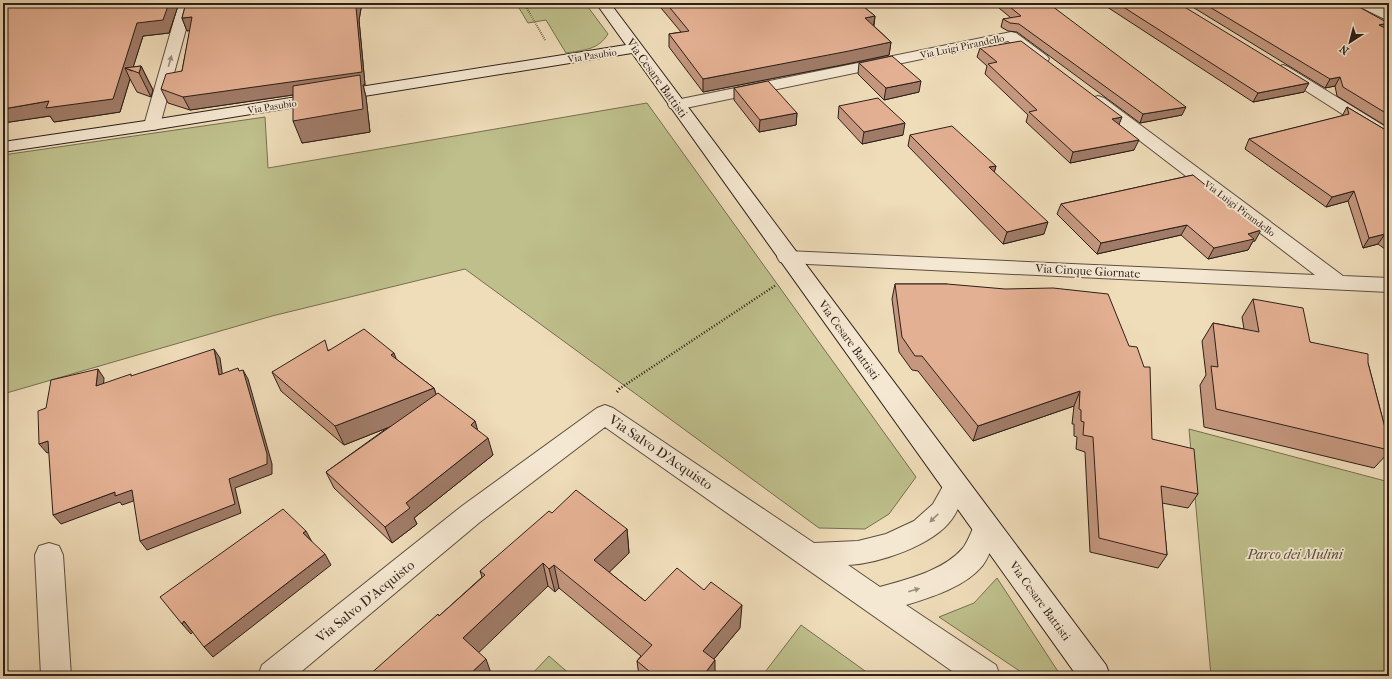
<svg xmlns="http://www.w3.org/2000/svg" width="1392" height="679" font-family="'IM FELL French Canon',serif">
  <style>
    .green { fill: #bebf8b; stroke: #766f52 }
    .lines { fill: none; stroke-linecap: round; stroke-linejoin: round }
    .street-casing { stroke: #5e4e40; stroke-width: 2 }
    .secondary-casing { stroke: #2e1f18; stroke-width: 2 }
    .path-far2 { stroke: #2e1f18; stroke-width: 2; stroke-dasharray: 0.5 1.5; stroke-linecap: butt }
    .path-far1 { stroke: #2e1f18; stroke-width: 2.5; stroke-dasharray: 1 2; stroke-linecap: butt }
    .path { stroke: #2e1f18; stroke-width: 3; stroke-dasharray: 1 2.5; stroke-linecap: butt }
    .street { fill: #f5e8d2; fill-rule: evenodd }
    .secondary { fill: #f5e8d2; fill-rule: evenodd }
    .wall { fill: #c4977e; stroke: #2e1f18 }
    .shaded-wall { fill: #a07b67; stroke: #2e1f18 }
    .building { fill: #e4b093; stroke: #2e1f18 }
    .oneway { fill: #9b8e7e }
    .labels { text-anchor: middle; stroke-width: 3.5; stroke-linejoin: round; paint-order: stroke }
    .far-street-label { font-size: 10px; fill: #2e1f18; stroke: #f5e8d2 }
    .street-label { font-size: 12px; fill: #2e1f18; stroke: #f5e8d2 }
    .near-street-label { font-size: 14px; fill: #2e1f18; stroke: #f5e8d2 }
    .near-park-label { font-size: 14px; font-style: italic; fill: #594f3a; stroke: #f5e8d2 }
  </style>
  <rect width="100%" height="100%" fill="#efdcb9"/>
  <filter id="stains"><feTurbulence type="fractalNoise" baseFrequency=".005" numOctaves="4"/><feColorMatrix values="0 0 0 0 .2 0 0 0 0 .09 0 0 0 0 .02 0 0 0 .5 -.17"/></filter>
  <radialGradient id="worn" r=".72"><stop offset=".6" stop-color="#630" stop-opacity="0"/><stop offset="1" stop-color="#630" stop-opacity=".3"/></radialGradient>
  <!-- green -->
  <path class="green" d="M516 3H585L608 34C598 50 584 50 566 53L546 20 528 23Z
    M647 103 916 477 889 514 865 529 819 528 465 269 272 316 3 394V155L265 117 268 168Z
    M1189 429 1389 482V676H1211Z
    M997 578 1061 676H1027L939 617 974 603Z
    M801 625 872 676H762Z
    M549 656 572 676H530Z"/>
  <g class="lines">
    <defs>
      <path id="street" d="M179 3H193L160 125 158 129 152 130 146 129 144 125Z
        M1356 3H1373L1389 11V21L1358 6Z
        M1011 32 1016 33 1047 56 1049 59 1047 62 1042 63 1037 62 1008 41 676 110 670 108 668 105 670 102 676 100Z
        M1283 65 1288 67 1389 129V141L1383 140 1278 73 1275 70 1278 67Z
        M1098 96 1104 98 1343 276 1389 278V292L787 263 780 262 777 257 780 252 787 251 1315 275 1092 104 1090 101 1092 98Z
        M605 405 613 408 814 543 858 541 886 534 914 521 933 504 947 479 956 475 965 479 969 486C963 497 959 509 952 519 934 545 878 564 848 565L880 587C908 579 943 571 963 548 969 540 972 529 977 520L986 517 995 520 999 528C994 540 991 554 983 565 965 587 932 597 906 605L996 665 1000 676H959L605 427 480 522 296 676H258L262 665 462 506 597 408Z
        M49 543 59 546 63 555 71 676H41L35 555 39 546Z"/>
      <path id="secondary" d="M596 3H610L1106 665 1110 676H1077L632 53 152 130 3 152V142L152 120 626 45Z"/>
    </defs>
    <!-- street casing -->
    <use href="#street" class="street-casing"/>
    <!-- secondary casing -->
    <use href="#secondary" class="secondary-casing"/>
    <!-- path-far2 -->
    <path class="path-far2" d="M524 3 545 40"/>
    <!-- path-far1 -->
    <path class="path-far1" d="M619 389 776 285"/>
    <!-- path -->
    <path class="path" d="M617 392 620 388"/>
    <!-- street -->
    <use href="#street" class="street"/>
    <!-- secondary -->
    <use href="#secondary" class="secondary"/>
  </g>
  <!-- wall -->
  <path class="wall" d="M3 3H179L169 33 143 36 133 67 141 66 153 90 151 97 137 92 130 79 120 112 54 122 50 116 3 123Z
    M186 3H362L359 20 365 85H363L366 97 370 132 302 143 293 95 190 110 168 103 161 89 182 71 190 30 187 31 182 18Z
    M660 3H859L875 16 874 26 891 42 889 55 847 64 703 92 669 47V34L681 32 661 8Z
    M993 3H1048L1182 115 1140 123 1017 32 1008 31 1001 27 1003 19 1011 18Z
    M1101 3H1178L1304 92 1253 102Z
    M1186 3H1352L1385 28 1389 30V128L1337 96 1335 86 1325 88Z
    M980 48 1119 124 1134 150 1070 163 1026 122 1028 115 985 74 987 66 977 57Z
    M859 63 919 92 884 100 858 74Z
    M734 88 797 113 796 125 759 132 734 100Z
    M839 106 903 135 862 144 838 118Z
    M1347 107 1389 132V252L1378 244 1363 248 1348 201 1326 207 1245 149 1249 139 1342 116Z
    M910 135 996 166 994 172 1044 234 1003 244 908 146Z
    M1193 175 1255 241H1253L1248 250 1208 259 1181 235 1097 254 1057 214 1061 204Z
    M895 284H947L1152 439 1198 494 1188 508 1162 503 1167 555 1158 568 1090 552 1085 452 1076 449 1077 437 1074 436V424H1072L1074 406 973 441 918 371 912 370 899 352 892 299Z
    M1253 299 1310 342 1368 363 1389 443V452L1374 468 1204 427 1200 385 1206 375 1202 341 1213 323 1244 329 1242 317Z
    M329 350 396 359 434 388 436 394 475 421 477 430 493 455 414 518 417 524 392 543 334 488 326 472 387 428 344 445 281 391 272 372Z
    M552 513 627 529 629 553 609 572 645 601 740 628 714 659 715 676H639L637 661 641 656 559 588 555 592 548 586 439 616 482 577 480 571Z"/>
  <!-- shaded-wall -->
  <path class="shaded-wall" d="M169 3H179L169 33 143 36 132 71 125 68 130 79 120 112 54 122 50 116 3 123V109L49 101 137 23Z
    M356 3H362L359 20 365 85H363L366 97 370 132 302 143 293 121 361 85 190 110 183 97Z
    M875 16 873 28 865 18Z
    M192 17 198 29 187 31 182 18Z
    M1388 23 1383 32 1379 25Z
    M891 42 889 55 847 64 703 92V79Z
    M141 66 153 90 151 97 139 73Z
    M1340 77 1335 86 1325 88 1330 79Z
    M921 81 919 92 884 100 886 88Z
    M1309 83 1304 92 1253 102 1258 93Z
    M1186 107 1182 115 1140 123 1143 114Z
    M797 113 796 125 759 132 760 120Z
    M1122 117 1118 127 1112 119Z
    M905 123 903 135 862 144 864 132Z
    M1139 140 1134 150 1070 163 1073 152Z
    M996 166 993 177 989 167Z
    M1354 191 1348 201 1326 207 1332 197Z
    M1048 222 1044 234 1003 244 1007 232Z
    M1187 225 1181 235 1097 254 1101 243Z
    M1261 230 1255 241H1253L1248 250 1208 259 1214 248 1248 234Z
    M1385 234 1378 244 1363 248 1369 238Z
    M214 349 220 358 224 385 219 375Z
    M394 353 401 372 391 355Z
    M98 369 104 378 103 395 96 386Z
    M243 370 248 379 272 464V474L235 488 241 513 147 550 140 541 229 479Z
    M434 388 440 407 344 445 335 426Z
    M1080 391 1074 406 973 441 978 426Z
    M475 421 480 438 471 425Z
    M488 438 493 455 414 518 417 524 392 543 385 527 406 503Z
    M48 441 56 450 47 453 39 444Z
    M132 490 139 499 122 505 120 502 61 524 53 515 115 492Z
    M627 529 629 553 597 584 594 560Z
    M306 531 312 542 303 533Z
    M325 554 331 565 213 657 204 647Z
    M543 563 548 586 472 659 463 638Z
    M554 565 559 588 555 592 549 569Z
    M742 605 740 628 703 672V651Z
    M184 621 193 632 191 634 182 624Z
    M486 659 492 676H468Z
    M715 660V676H703Z"/>
  <!-- building -->
  <path class="building" d="M3 3H169L163 20 137 23 113 99 46 108 49 101 3 109Z
    M186 3H356V7L362 72 183 97 161 89 166 74 182 71 192 17 182 18Z
    M666 3H859L875 16 865 18 891 42 849 51 703 79 669 34 689 31Z
    M1005 3H1048L1186 107 1143 114 1019 24 1010 23 1003 19 1021 16Z
    M1117 3H1178L1309 83 1258 93Z
    M1203 3H1352L1388 23 1379 25 1389 30V115L1343 87 1340 77 1330 79Z
    M1021 41 1122 117 1112 119 1139 140 1073 152 1029 112 1037 110 988 64 997 62 980 48Z
    M892 56 921 81 886 88 859 63Z
    M141 66 139 73 125 68Z
    M360 75 363 109 293 121V86Z
    M768 81 797 113 760 120 734 88Z
    M878 98 905 123 864 132 839 106Z
    M1347 107 1389 132V237L1385 234 1369 238 1354 191 1332 197 1249 139 1349 114Z
    M952 126 996 166 989 167 1048 222 1007 232 910 135Z
    M1193 175 1261 230 1248 234 1254 239 1214 248 1187 225 1101 243 1061 204Z
    M895 284H947L1005 289 1053 288 1108 294 1129 346 1137 347 1144 367H1150L1152 439 1194 449 1198 494 1161 486 1167 555 1099 538 1093 437 1083 435 1084 422 1081 421V410L1079 409 1080 391 978 426 922 356H915L902 337Z
    M1253 299 1303 308 1310 342 1368 354V363L1389 443V450L1216 409 1211 366 1218 367 1213 323 1259 332Z
    M364 329 394 353 391 355 434 388 335 426 272 372 325 340 328 351Z
    M214 349 219 375 238 368 239 371 243 370 267 454V464L229 479 235 504 140 541 132 490 115 496V492L53 515 48 441 39 444 38 411 46 408 51 380 98 369 96 386 131 374V376Z
    M438 393 475 421 471 425 488 438 406 503 410 508 385 527 326 472Z
    M576 490 627 529 594 560 645 601 677 568 704 590 711 582 742 605 703 651 715 660 703 676H655L637 661 652 645 554 565 549 569 543 563 463 638 486 659 468 676H368L438 614 439 616 485 575 480 571 549 511 552 513Z
    M283 509 306 531 303 533 325 554 204 647 184 621 182 624 160 597Z"/>
  <!-- one-way arrows -->
  <defs><path id="oneway-solid" d="M-6-.8H1V-3.2L6.5 0L1 3.2V.8H-6Z"/></defs>
  <g class="oneway">
    <use href="#oneway-solid" transform="translate(170 61) rotate(-74)"/>
    <use href="#oneway-solid" transform="translate(934 518) rotate(137)"/>
    <use href="#oneway-solid" transform="translate(914 590) rotate(-16)"/>
  </g>
  <g class="labels">
    <!-- far-street labels -->
    <g class="far-street-label">
      <text transform="translate(962 46) rotate(-12)" y="4">Via Luigi Pirandello</text>
      <text transform="translate(592 55) rotate(-9)" y="4">Via Pasubio</text>
      <text transform="translate(272 106) rotate(-9)" y="4">Via Pasubio</text>
      <text transform="translate(1240 208) rotate(37)" y="4">Via Luigi Pirandello</text>
    </g>
    <!-- street labels -->
    <g class="street-label">
      <text transform="translate(657 78) rotate(54)" y="4">Via Cesare Battisti</text>
      <text transform="translate(1088 271) rotate(3)" y="4">Via Cinque Giornate</text>
      <text transform="translate(849 340) rotate(54)" y="4">Via Cesare Battisti</text>
      <text transform="translate(1040 601) rotate(54)" y="4">Via Cesare Battisti</text>
    </g>
    <!-- near-street labels -->
    <g class="near-street-label">
      <text transform="translate(661 452) rotate(34)" y="5">Via Salvo D'Acquisto</text>
      <text transform="translate(365 601) rotate(-39)" y="5">Via Salvo D'Acquisto</text>
    </g>
    <!-- near-park labels -->
    <g class="near-park-label">
      <text x="1295" y="559">Parco dei Mulini</text>
    </g>
  </g>
  <!-- margin -->
  <rect width="1392" height="679" fill="none" stroke="#efdcb9" stroke-width="16"/>
  <rect x="4" y="4" width="1384" height="671" fill="none" stroke="#2e1f18" stroke-width="2"/>
  <rect x="8" y="8" width="1376" height="663" fill="none" stroke="#2e1f18"/>
  <!-- north arrow -->
  <g transform="translate(1350 42) rotate(216)" stroke="#f5e8d2" stroke-width="3" paint-order="stroke">
  <path d="M0-3L7 15L0 10L-7 15Z" fill="#2e1f18"/>
  <text y="-6" font-size="11" font-weight="bold" text-anchor="middle" fill="#2e1f18">N</text>
  </g>
  <rect width="100%" height="100%" filter="url(#stains)"/>
  <rect width="100%" height="100%" fill="url(#worn)"/>
</svg>
